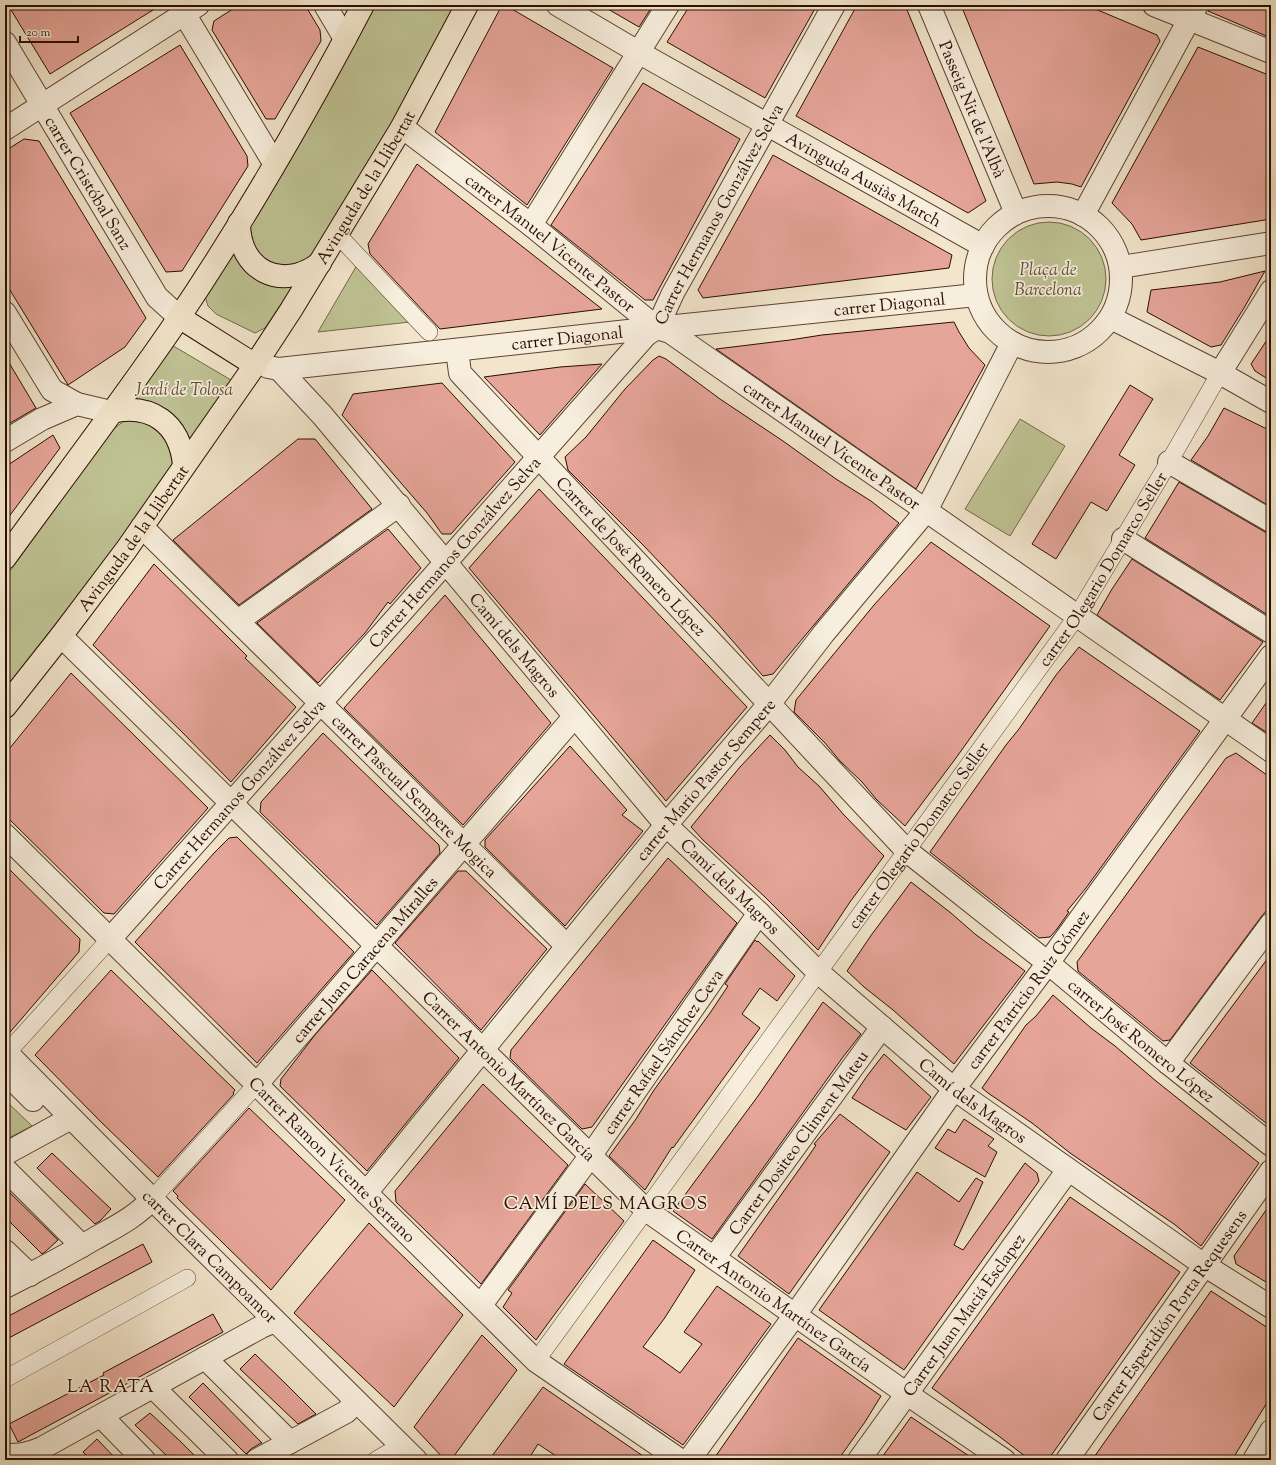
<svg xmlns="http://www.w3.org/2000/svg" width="1276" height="1465" font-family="'Sorts Mill Goudy',serif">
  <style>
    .green { fill: #bfc394; stroke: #74684a }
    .building { fill: #e6a599; stroke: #2a0d01 }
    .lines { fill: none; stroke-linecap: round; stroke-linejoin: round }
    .pedestrian-casing { stroke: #5c4334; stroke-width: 18 }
    .minor-casing { stroke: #5c4334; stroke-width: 24 }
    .tertiary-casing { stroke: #5c4334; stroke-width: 24 }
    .trunk-casing { stroke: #2a0d01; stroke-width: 24 }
    .pedestrian { stroke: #f7eedd; stroke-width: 17 }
    .minor { stroke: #f7eedd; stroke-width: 22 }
    .tertiary { stroke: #f7eedd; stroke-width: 22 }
    .trunk { stroke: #f2e5cb; stroke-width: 22 }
    .labels { text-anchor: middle; stroke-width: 3.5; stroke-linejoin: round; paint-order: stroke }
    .street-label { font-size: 17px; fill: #2a0d01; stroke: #f7eedd }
    .park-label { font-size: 17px; font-style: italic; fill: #5e4d34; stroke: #f7eedd }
    .neighbourhood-label { font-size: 18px; letter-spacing: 1px; fill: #2a0d01; stroke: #f7eedd }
  </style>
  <rect width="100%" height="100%" fill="#f2e5cb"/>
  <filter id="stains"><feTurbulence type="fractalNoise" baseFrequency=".005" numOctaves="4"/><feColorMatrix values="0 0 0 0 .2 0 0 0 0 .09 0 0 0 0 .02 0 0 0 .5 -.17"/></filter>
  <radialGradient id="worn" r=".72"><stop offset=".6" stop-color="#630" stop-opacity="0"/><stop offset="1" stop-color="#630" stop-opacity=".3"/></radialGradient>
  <!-- green -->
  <path class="green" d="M373 5H457L383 146 315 257 276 271 250 246 249 222Z
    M992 279a57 57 0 1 1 114 0a57 57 0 1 1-114 0Z
    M233 252 293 286 265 328 255 333 216 314 208 306 205 296Z
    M357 265 410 322 318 332Z
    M170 344 231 380 189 443 131 399Z
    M136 418 163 428 174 465 136 522 5 688V578L112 430 124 421Z
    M1020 419 1065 446 1010 536 965 509Z
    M5 1100 32 1126 5 1140Z"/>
  <!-- building -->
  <path class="building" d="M8 5H161L50 74Z
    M239 5H305L320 30 321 41 275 119H266L212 30 214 21Z
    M502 5H505L613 68 527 205 435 132Z
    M601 5H653L639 27Z
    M690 5H817L765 98 667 42Z
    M857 5H905L986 201 968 213 796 116Z
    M961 5H1086L1157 35 1160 41 1081 187 1072 184 1057 182 1034 184Z
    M1209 5H1271V38L1208 11Z
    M180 45 247 156 248 166 182 271 166 272 70 113Z
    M1198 47 1271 76V219L1141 240 1132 224 1112 203Z
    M643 83 740 139 653 300H645L551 225Z
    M24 139 39 141 146 318 125 347 68 385 5 282V151Z
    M773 155 952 255 949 268 703 298 698 290Z
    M417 164 602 309 440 329 370 254 368 244Z
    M1265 271 1244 308 1221 345 1211 347 1147 312 1151 290 1220 282Z
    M954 322 959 332 969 348 985 365 916 489 716 349 790 340 822 335Z
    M1271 334V381L1255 371 1251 364Z
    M5 356 36 408 5 426Z
    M659 356 666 359 720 399 783 441 836 479 871 501 899 523 773 674 763 676 717 623 644 546 568 470 565 457 586 437 625 389 653 360Z
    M602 364 540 435 484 377 560 367Z
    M442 383 515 462 451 534H442L427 513 342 415 353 394Z
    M1130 385 1153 399 1119 455 1135 465 1107 511 1091 502 1056 559 1032 544Z
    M1224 408 1271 431V507L1191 460 1208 436Z
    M53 435 60 448 5 522V467Z
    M298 439H315L372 509 239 605 173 540Z
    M1179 482 1265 532 1271 533V617L1145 538Z
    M539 489 747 707 666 801 469 568Z
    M388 529 421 568 390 604 388 602 365 633 318 683 257 623Z
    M931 542 1050 626 956 758 905 826 877 800 862 782 840 761 825 743 794 712 796 700 874 605Z
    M1132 559 1263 642 1220 700 1097 615 1112 589Z
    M154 564 228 637 247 656 245 658 296 707 231 782 182 732 93 645Z
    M445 595 551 723 463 825 344 708Z
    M1079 647 1200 731 1086 888 1067 911 1069 912 1057 929 1050 937 1039 938 930 852 1006 745 1019 729 1056 675Z
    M71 673 208 808 114 914 104 913 5 815V754Z
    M1271 696V735L1252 723Z
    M323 733 439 845 440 853 377 925 260 812 261 802Z
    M770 735 785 750 798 767 819 786 844 815 884 856 850 902 818 950 765 897 703 840 691 827 740 767Z
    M570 746 627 810 622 815 643 831 565 926 485 847V840Z
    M1236 753 1271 778V905L1261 917 1170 1040 1163 1041 1078 971 1077 962 1226 758Z
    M237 837 354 952 257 1063 135 942 214 853 229 838Z
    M668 858 737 923 592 1127 582 1129 510 1058 511 1050Z
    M5 865 80 939 79 952 5 1038Z
    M458 871H466L547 949 481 1030 395 943Z
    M911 882 951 913 975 934 1025 971 954 1064 893 1010 864 987 847 971 872 934Z
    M755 940 757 942 758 941 795 976 777 1001 760 988 742 1014 760 1028 673 1148 672 1147 645 1190 609 1156 636 1119 654 1090 710 1013 728 986 725 984Z
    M1271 954V1127L1190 1063Z
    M111 970 235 1090 233 1093 234 1094 158 1177 101 1122 35 1055Z
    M372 970 459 1058 367 1171 280 1086 281 1079 315 1035Z
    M1053 995 1091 1028 1115 1046 1156 1081 1259 1163 1201 1246 1174 1224 1070 1153 1032 1123 988 1093 982 1088 1026 1025 1036 1016Z
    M823 1002 861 1034 843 1057 712 1239 673 1211 758 1096Z
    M884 1054 931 1097 906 1130 852 1098 867 1076Z
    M483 1084 568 1165 481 1284 396 1202 395 1191Z
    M249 1108 345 1200 271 1290 177 1198 178 1196 173 1191Z
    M840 1114 890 1152 789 1294 738 1256 810 1154 816 1145 814 1144Z
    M964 1119 994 1139 988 1146 997 1152 985 1177 935 1148 948 1129 955 1133Z
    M52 1153 111 1209 100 1221 95 1224 37 1168Z
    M1025 1163 1037 1173 1039 1181 904 1370 819 1310 917 1172 959 1202 976 1178 983 1182 954 1245 963 1250Z
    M585 1184 624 1221 549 1322 536 1340 503 1307 512 1293 508 1290Z
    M5 1188 58 1240 45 1252 42 1254 5 1217Z
    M1070 1197 1180 1272 1048 1460H1030L1000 1437 932 1388Z
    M1271 1203V1285L1236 1264 1234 1256Z
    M369 1223 463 1315 394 1407 294 1313Z
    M653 1240 695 1270 664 1319 643 1347 658 1357 680 1373 702 1344 684 1332 717 1286 771 1324 683 1445 564 1364Z
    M143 1244 152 1262 5 1340V1318Z
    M1211 1291 1271 1330V1396L1232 1460H1092Z
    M213 1314 223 1332 18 1442 9 1424 104 1375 103 1373Z
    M482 1335 517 1370 451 1460H445L414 1427Z
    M798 1338 881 1396 865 1422 838 1460H713Z
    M255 1354 286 1384 316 1414 298 1424 240 1369Z
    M203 1383 262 1443H261L251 1449 246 1454 189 1397Z
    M543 1387 627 1445 649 1460H562L538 1444 528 1460H489Z
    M150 1413 180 1441 199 1460H171L135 1425Z
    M911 1417 975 1460H880Z
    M97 1439 117 1460H91L83 1452Z"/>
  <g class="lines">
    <defs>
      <g id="pedestrian">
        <path d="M337 234 429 332"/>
        <path d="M7 1053 110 939"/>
        <path d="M152 1199 256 1085"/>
        <path id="s1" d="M536 1361 1077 616 1169 462 1220 373"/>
        <path d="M5 1379 187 1278"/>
        <path d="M376 1460 388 1453"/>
      </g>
      <g id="minor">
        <path d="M179 5 274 163"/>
        <path d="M325 5 345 39"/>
        <path id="s2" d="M558 5 638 52 983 246"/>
        <path id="s3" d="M929 5 1016 213"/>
        <path d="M1154 5 1271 52"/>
        <path id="s4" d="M5 43 157 297 179 317"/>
        <path id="s5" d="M402 127 531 225 657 328 670 332 1271 751"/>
        <path d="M5 129 198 5"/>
        <circle cx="1048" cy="279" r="73"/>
        <path d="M1083 215 1197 5"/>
        <path d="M531 225 668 5"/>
        <path d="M1121 267 1271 243"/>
        <path d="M5 313 52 390 77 404"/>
        <path d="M1111 318 1220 373 1271 402"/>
        <path id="s6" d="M457 350 460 373 907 851 1048 963 1168 1063 1271 1145"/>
        <path id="s7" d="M268 367 279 369 628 331 976 295"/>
        <path id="s8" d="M279 369 322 415 666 825 759 913 818 972 954 1089 1204 1265 1271 1307"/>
        <path d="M1220 373 1271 291"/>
        <path d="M5 441 42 419 77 404 111 412"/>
        <path d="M1169 462 1271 521"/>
        <path id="s9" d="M142 527 567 946"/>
        <path d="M1123 539 1271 632"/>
        <path d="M238 621 399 505"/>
        <path id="s10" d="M61 636 646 1210 907 1394 1004 1460"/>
        <path id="s11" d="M5 835 536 1361 680 1460"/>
        <path id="s12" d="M110 939 446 562 646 335 657 328 673 293 834 5"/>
        <path d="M1168 1063 1271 924"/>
        <path id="s13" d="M256 1085 574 717"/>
        <path d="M5 1154 71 1118"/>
        <path d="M5 1169 82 1246"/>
        <path id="s14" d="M366 1193 666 825 770 703 824 633 926 511 1012 343"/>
        <path d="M5 1251 30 1275"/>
        <path id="s15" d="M714 1258 882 1027"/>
        <path d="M5 1287C35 1272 65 1256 94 1239 115 1227 136 1217 152 1199"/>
        <path id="s16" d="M481 1305 591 1155 759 913"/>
        <path d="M205 1358 290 1442"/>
        <path d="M153 1387 227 1460"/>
        <path d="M101 1416 144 1460"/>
        <path d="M5 1455C19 1455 29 1454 42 1448L261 1327 275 1321"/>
        <path d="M257 1460 346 1412 356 1402"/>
        <path id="s17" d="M689 1460 795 1315 954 1089 1048 963 1271 656"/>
        <path id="s18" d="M859 1460 1068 1170"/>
        <path id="s19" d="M1067 1460 1271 1171"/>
        <path d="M1254 1460 1271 1431"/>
      </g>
      <g id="tertiary">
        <path id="s20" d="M5 1051 137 1184 416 1460"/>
        <path d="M5 1075 17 1084 33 1100"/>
      </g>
      <g id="trunk">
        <path d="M239 223C239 271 282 292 320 263"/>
        <path d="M179 317 255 365"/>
        <path d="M111 412C151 403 180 423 184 465"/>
        <path d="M5 558C63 478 123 400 178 319 246 218 307 112 363 5"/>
        <path id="s21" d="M5 707 61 636 126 550 255 365 291 310 402 127 467 5"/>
      </g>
    </defs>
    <!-- pedestrian casing -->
    <use href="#pedestrian" class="pedestrian-casing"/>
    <!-- minor casing -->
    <use href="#minor" class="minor-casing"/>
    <!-- tertiary casing -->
    <use href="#tertiary" class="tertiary-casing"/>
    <!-- trunk casing -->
    <use href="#trunk" class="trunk-casing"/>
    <!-- pedestrian -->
    <use href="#pedestrian" class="pedestrian"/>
    <!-- minor -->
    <use href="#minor" class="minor"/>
    <!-- tertiary -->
    <use href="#tertiary" class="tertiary"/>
    <!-- trunk -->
    <use href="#trunk" class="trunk"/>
  </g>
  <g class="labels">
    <!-- street labels -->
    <g class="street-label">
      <text dy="6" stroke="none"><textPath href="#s3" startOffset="113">Passeig Nit de l'Albà</textPath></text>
      <text dy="6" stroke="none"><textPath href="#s2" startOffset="352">Avinguda Ausiàs March</textPath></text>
      <text dy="6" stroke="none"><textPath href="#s4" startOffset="163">carrer Cristóbal Sanz</textPath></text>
      <text dy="6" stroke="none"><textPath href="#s21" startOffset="633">Avinguda de la Llibertat</textPath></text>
      <text dy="6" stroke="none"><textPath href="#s12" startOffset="950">Carrer Hermanos Gonzálvez Selva</textPath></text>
      <text dy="6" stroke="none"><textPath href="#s5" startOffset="188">carrer Manuel Vicente Pastor</textPath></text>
      <text dy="6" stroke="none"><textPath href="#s7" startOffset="625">carrer Diagonal</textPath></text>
      <text dy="6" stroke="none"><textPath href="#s7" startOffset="301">carrer Diagonal</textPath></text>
      <text dy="6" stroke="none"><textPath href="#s5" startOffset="536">carrer Manuel Vicente Pastor</textPath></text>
      <text dy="6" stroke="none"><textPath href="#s21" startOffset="212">Avinguda de la Llibertat</textPath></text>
      <text dy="6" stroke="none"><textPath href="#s12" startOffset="518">Carrer Hermanos Gonzálvez Selva</textPath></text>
      <text dy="6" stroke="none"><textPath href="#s6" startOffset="274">Carrer de José Romero López</textPath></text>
      <text dy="6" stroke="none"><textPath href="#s1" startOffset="974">carrer Olegario Domarco Seller</textPath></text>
      <text dy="6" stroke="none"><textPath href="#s8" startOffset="363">Camí dels Magros</textPath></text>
      <text dy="6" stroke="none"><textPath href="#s14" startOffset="535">carrer Mario Pastor Sempere</textPath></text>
      <text dy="6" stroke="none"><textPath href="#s12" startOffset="194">Carrer Hermanos Gonzálvez Selva</textPath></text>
      <text dy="6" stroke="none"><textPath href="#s9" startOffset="383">carrer Pascual Sempere Mogica</textPath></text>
      <text dy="6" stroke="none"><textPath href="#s1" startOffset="650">carrer Olegario Domarco Seller</textPath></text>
      <text dy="6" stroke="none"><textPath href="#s8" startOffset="687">Camí dels Magros</textPath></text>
      <text dy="6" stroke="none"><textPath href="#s13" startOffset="166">carrer Juan Caracena Miralles</textPath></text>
      <text dy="6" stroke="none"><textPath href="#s17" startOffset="580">carrer Patricio Ruiz Gómez</textPath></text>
      <text dy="6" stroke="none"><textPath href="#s6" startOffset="979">carrer José Romero López</textPath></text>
      <text dy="6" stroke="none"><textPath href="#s16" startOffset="312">carrer Rafael Sánchez Ceva</textPath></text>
      <text dy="6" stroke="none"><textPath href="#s10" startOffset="628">Carrer Antonio Martínez García</textPath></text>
      <text dy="6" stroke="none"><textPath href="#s8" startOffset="1011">Camí dels Magros</textPath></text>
      <text dy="6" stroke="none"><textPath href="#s15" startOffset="143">Carrer Dositeo Climent Mateu</textPath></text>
      <text dy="6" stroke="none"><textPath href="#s11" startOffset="461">Carrer Ramon Vicente Serrano</textPath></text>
      <text dy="6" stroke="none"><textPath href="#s20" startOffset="290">carrer Clara Campoamor</textPath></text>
      <text dy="6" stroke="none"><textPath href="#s10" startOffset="976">Carrer Antonio Martínez García</textPath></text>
      <text dy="6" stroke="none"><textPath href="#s18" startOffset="179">Carrer Juan Maciá Esclapez</textPath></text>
      <text dy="6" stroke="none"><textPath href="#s19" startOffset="177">Carrer Esperidión Porta Requesens</textPath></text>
    </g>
    <!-- park labels -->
    <g class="park-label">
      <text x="1048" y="275">Plaça de<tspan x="1048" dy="20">Barcelona</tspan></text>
      <text x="184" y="395">Jardí de Tolosa</text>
    </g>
    <!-- neighbourhood labels -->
    <g class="neighbourhood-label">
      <text x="606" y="1209">CAMÍ DELS MAGROS</text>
      <text x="111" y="1392">LA RATA</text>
    </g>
  </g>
  <!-- margin -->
  <rect width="1276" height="1465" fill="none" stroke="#f2e5cb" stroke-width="20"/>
  <rect x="6" y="6" width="1264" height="1453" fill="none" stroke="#2a0d01" stroke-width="2"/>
  <rect x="10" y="10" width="1256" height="1445" fill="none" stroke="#2a0d01"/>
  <!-- scale -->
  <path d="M20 36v6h58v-6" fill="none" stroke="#2a0d01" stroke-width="2"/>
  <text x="26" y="36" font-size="12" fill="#2a0d01" stroke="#f7eedd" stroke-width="3" paint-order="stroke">20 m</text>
  <rect width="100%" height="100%" filter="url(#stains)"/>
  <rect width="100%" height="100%" fill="url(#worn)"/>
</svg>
